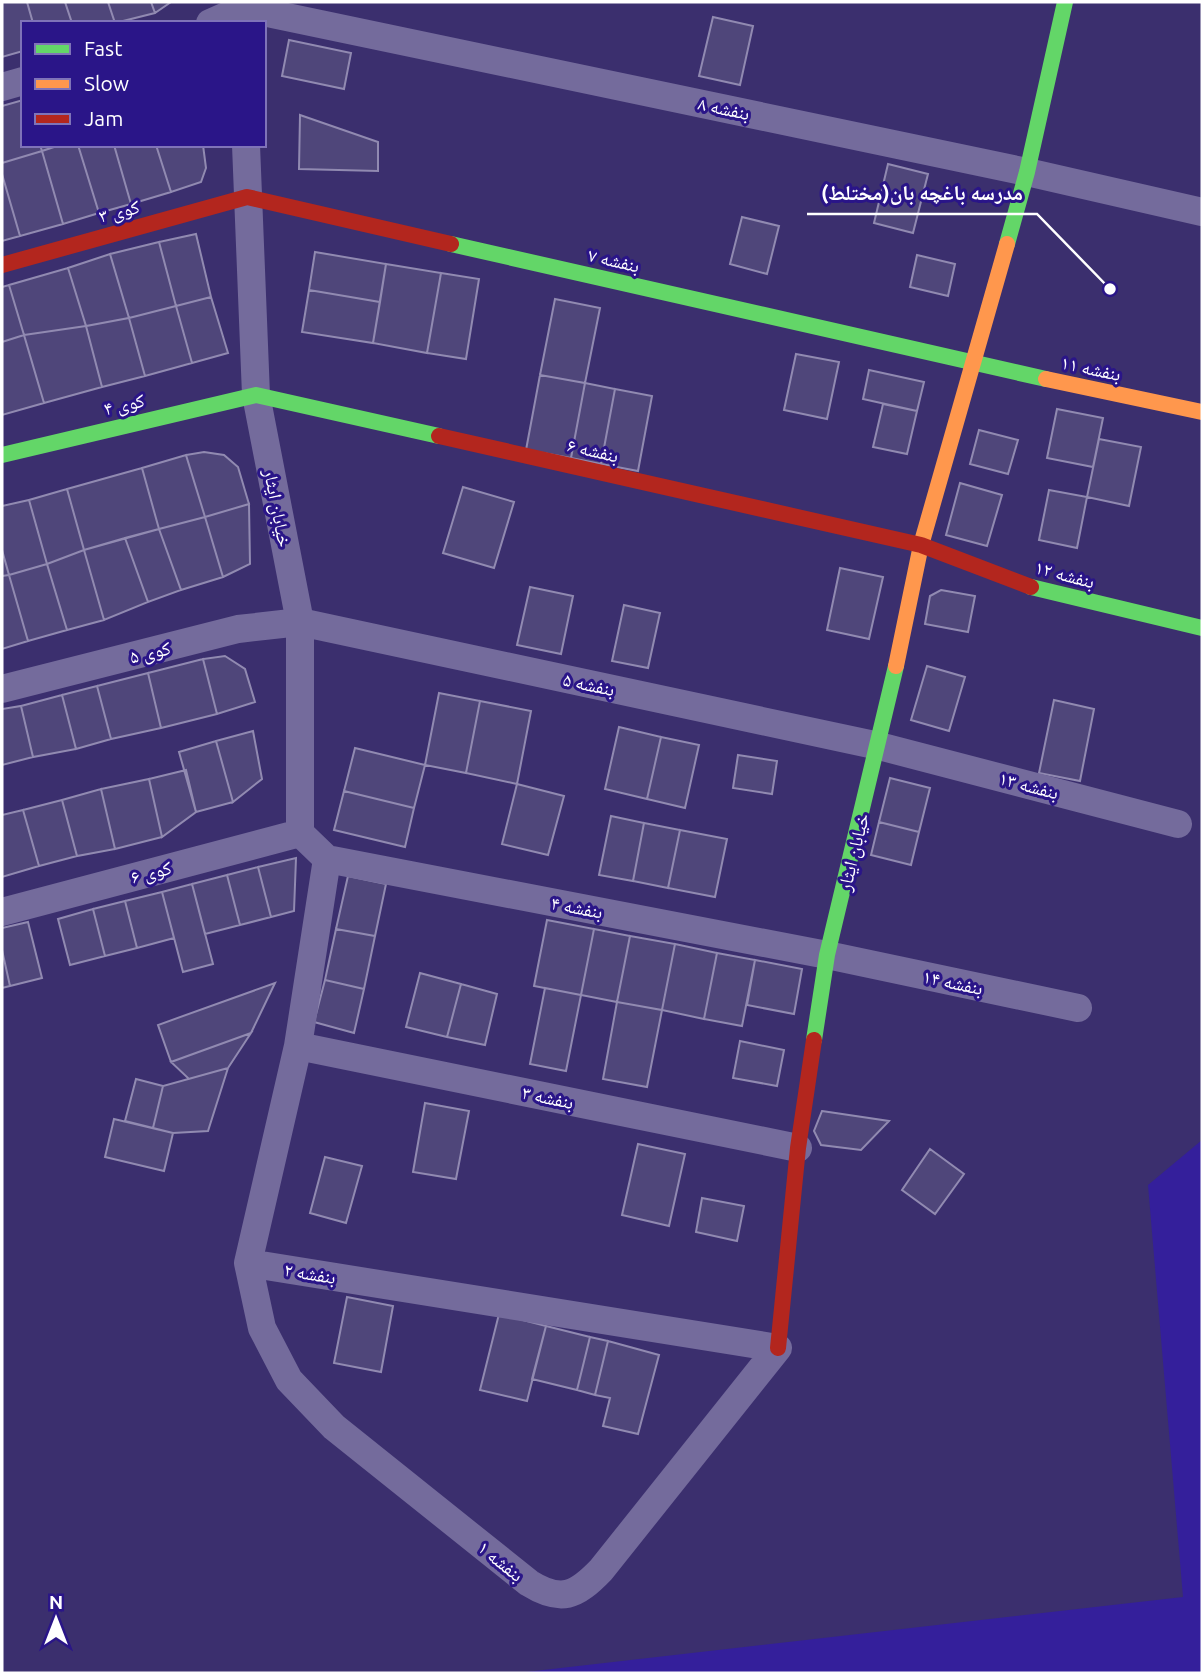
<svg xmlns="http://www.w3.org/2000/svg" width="1204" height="1675" font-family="Ubuntu,'Noto Naskh Arabic',sans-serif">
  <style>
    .green { fill: #341f9b }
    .building { fill: #4f467a; stroke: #918ab1; stroke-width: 2 }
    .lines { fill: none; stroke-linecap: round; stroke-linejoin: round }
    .street { stroke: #746b9c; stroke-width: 28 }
    .fast { stroke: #63d668; stroke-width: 16 }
    .slow { stroke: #ff974d; stroke-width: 16 }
    .jam { stroke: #b3261e; stroke-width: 16 }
    .labels { text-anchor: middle; stroke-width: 6; stroke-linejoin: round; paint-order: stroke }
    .street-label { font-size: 19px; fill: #fff; stroke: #2a1588 }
    .leader { fill: none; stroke: #fff; stroke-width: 2.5 }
    .callout-dot { fill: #fff; stroke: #2a1588; stroke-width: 2.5 }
    .callout-label { font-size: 21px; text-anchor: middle; font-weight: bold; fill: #fff; stroke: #2a1588; stroke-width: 6; stroke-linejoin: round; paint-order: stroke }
  </style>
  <rect width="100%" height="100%" fill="#3b2f6e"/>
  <!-- green -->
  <path class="green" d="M1202 1140V1673H517L1183 1597 1148 1185Z"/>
  <!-- building -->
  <path class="building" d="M2 2H27L33 23H23V51L2 57Z
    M27 2H65L72 23H33Z
    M65 2H108L115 23H72Z
    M108 2H151L155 13 115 23Z
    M151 2H171L155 13Z
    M713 17 753 26 740 85 699 76Z
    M289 40 351 53 344 89 282 76Z
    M23 100V145H40L42 151 2 163V106Z
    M300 115 378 142V171L299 169Z
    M40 145H60L42 151Z
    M60 145H78L99 213 63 224 42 151Z
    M78 145H114L131 204 99 213Z
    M114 145H156L171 192 131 204Z
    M156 145H203L206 168 201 182 171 192Z
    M42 151 63 224 20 236 2 174V163Z
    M888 164 928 174 913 233 874 223Z
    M2 174 20 236 2 241Z
    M742 217 779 226 767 274 730 264Z
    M196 234 211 297 176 306 159 242Z
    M159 242 176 306 129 318 110 254Z
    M315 252 386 264 380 302 309 290Z
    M110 254 129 318 86 326 68 268Z
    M917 255 955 264 948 296 910 287Z
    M386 264 441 273 427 353 373 343Z
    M68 268 86 326 24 335 9 285Z
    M441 273 479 279 466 359 427 353Z
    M9 285 24 335 2 342V287Z
    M309 290 380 302 373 343 302 332Z
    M211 297 228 353 192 363 176 306Z
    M555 299 600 308 585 383 540 375Z
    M176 306 192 363 145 376 129 318Z
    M129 318 145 376 102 387 86 326Z
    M86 326 102 387 44 403 24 335Z
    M24 335 44 403 2 415V342Z
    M796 354 839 362 827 419 784 410Z
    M869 370 924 382 917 411 863 399Z
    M540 375 585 383 571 458 526 450Z
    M585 383 615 389 601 464 571 458Z
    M615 389 652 396 638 471 601 464Z
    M883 404 917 411 907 454 873 447Z
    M1057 409 1103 418 1093 467 1047 458Z
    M979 430 1018 440 1008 474 970 464Z
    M1099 439 1141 447 1129 506 1087 497Z
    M204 452 224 455 238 467 249 504 205 517 186 455Z
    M186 455 205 517 159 529 142 468Z
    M142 468 159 529 84 550 67 489Z
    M960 483 1002 495 987 546 946 535Z
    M463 487 514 502 494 568 443 553Z
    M67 489 84 550 47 564 29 500Z
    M1049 490 1087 497 1077 548 1039 540Z
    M29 500 47 564 9 575 2 550V506Z
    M249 504 250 564 223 577 205 517Z
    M205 517 223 577 181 590 159 529Z
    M159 529 181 590 148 602 125 538Z
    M125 538 148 602 104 620 84 550Z
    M2 550 9 575 2 576Z
    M84 550 104 620 67 630 47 564Z
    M47 564 67 630 28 641 9 575Z
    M840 568 883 577 869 639 827 630Z
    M9 575 28 641 2 649V576Z
    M530 587 573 596 561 654 517 645Z
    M941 590 975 596 968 632 925 624 930 596Z
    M624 605 660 613 648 668 612 661Z
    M225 656 245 669 255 702 217 714 203 659Z
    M203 659 217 714 161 728 148 673Z
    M927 666 965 677 949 731 911 720Z
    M148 673 161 728 111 739 97 686Z
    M97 686 111 739 76 749 62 695Z
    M439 693 480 701 466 773 425 765Z
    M62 695 76 749 33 757 21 706Z
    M1054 700 1094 709 1080 781 1039 773Z
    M480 701 531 711 517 784 466 773Z
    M21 706 33 757 2 765V709Z
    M619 727 661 737 647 799 605 789Z
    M253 731 262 779 233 802 216 741Z
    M661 737 699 745 685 808 647 799Z
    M216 741 233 802 196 812 179 752Z
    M355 748 425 765 414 808 344 791Z
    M738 755 777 761 772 794 733 788Z
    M186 770 196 812 162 837 149 779Z
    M890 778 930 788 919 832 879 822Z
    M149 779 162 837 115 849 101 789Z
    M517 784 564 796 548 855 502 844Z
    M101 789 115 849 77 856 62 800Z
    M344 791 414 808 405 847 334 830Z
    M62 800 77 856 39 866 23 810Z
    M23 810 39 866 2 877V815Z
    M611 816 644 823 633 881 599 875Z
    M879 822 919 832 911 865 871 855Z
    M644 823 680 830 668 888 633 881Z
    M680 830 727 839 715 897 668 888Z
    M296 858 294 911 271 917 258 867Z
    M258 867 271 917 240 925 227 875Z
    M227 875 240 925 205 934 192 884Z
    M348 876 386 884 375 936 336 929Z
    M192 884 213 964 183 972 162 892Z
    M162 892 174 938 137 948 125 901Z
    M125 901 137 948 105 956 93 909Z
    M93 909 105 956 70 965 58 919Z
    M547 920 594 929 581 995 534 986Z
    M28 922 42 978 10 986 2 950V928Z
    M336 929 375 936 364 989 325 980Z
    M594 929 630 936 617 1002 581 995Z
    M630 936 675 944 662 1010 617 1002Z
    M675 944 717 953 704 1019 662 1010Z
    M2 950 10 986 2 988Z
    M717 953 755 960 742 1026 704 1019Z
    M755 960 802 969 794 1014 747 1005Z
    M420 973 461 984 447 1037 406 1027Z
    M325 980 364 989 354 1033 314 1022Z
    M275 983 251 1033 171 1062 158 1025Z
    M461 984 497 994 485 1045 447 1037Z
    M545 988 581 995 566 1071 530 1064Z
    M617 1002 662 1010 647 1087 603 1079Z
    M251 1033 228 1068 189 1079 171 1062Z
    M740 1041 784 1050 777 1086 733 1078Z
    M228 1068 208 1131 173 1133 153 1128 163 1086Z
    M136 1079 163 1086 153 1128 125 1121Z
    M425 1103 469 1111 456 1179 413 1172Z
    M822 1111 889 1121 861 1150 821 1145 814 1131Z
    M114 1119 173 1133 164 1171 105 1157Z
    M638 1144 685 1154 669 1226 622 1215Z
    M930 1149 964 1174 935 1214 902 1190Z
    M325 1157 362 1166 346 1223 310 1213Z
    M702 1198 744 1206 737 1241 696 1232Z
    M347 1297 393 1306 381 1372 334 1363Z
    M499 1314 546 1326 527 1401 480 1390Z
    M546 1326 590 1337 577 1390 532 1379Z
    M590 1337 608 1341 595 1395 577 1390Z
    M608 1341 659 1355 638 1434 603 1426 610 1398 595 1395Z"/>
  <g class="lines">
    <!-- street -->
    <path class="street" d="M210 23 244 8 1027 172 1202 212
      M2 87 23 81
      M246 145 256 395 300 622V833L327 859
      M2 689 238 629 300 622 879 746 1178 824
      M327 859 827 955 1078 1008
      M2 912 300 833
      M298 1046 798 1148
      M248 1263 262 1328 289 1380 334 1427 529 1583C561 1603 576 1596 601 1570L778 1348 248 1263 298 1046 327 859"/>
    <!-- fast -->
    <path class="fast" d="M451 244 1046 379
      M1007 244 1027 172 1065 2
      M2 455 256 395 439 436
      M1031 587 1202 628
      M814 1040 827 955 896 666"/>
    <!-- slow -->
    <path class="slow" d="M1046 379 1202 412
      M896 666 921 545 1007 244"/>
    <!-- jam -->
    <path class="jam" d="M2 265 247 197 451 244
      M439 436 921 545 1031 587
      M778 1348 798 1148 814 1040"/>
  </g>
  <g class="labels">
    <!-- street labels -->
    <g class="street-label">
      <text transform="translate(724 108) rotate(12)" y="7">بنفشه ۸</text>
      <text transform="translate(119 211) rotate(-15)" y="7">کوی ۳</text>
      <text transform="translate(614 260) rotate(13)" y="7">بنفشه ۷</text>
      <text transform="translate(1091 368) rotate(12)" y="7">بنفشه ۱۱</text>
      <text transform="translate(124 404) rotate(-13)" y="7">کوی ۴</text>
      <text transform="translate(593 450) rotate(13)" y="7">بنفشه ۶</text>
      <text transform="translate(278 508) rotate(79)" y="7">خیابان ایثار</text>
      <text transform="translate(1065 574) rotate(15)" y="7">بنفشه ۱۲</text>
      <text transform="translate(150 652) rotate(-14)" y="7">کوی ۵</text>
      <text transform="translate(589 684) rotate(12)" y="7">بنفشه ۵</text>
      <text transform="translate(1029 785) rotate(15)" y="7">بنفشه ۱۳</text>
      <text transform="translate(853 852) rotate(-76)" y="7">خیابان ایثار</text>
      <text transform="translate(151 872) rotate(-15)" y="7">کوی ۶</text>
      <text transform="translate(577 907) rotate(11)" y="7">بنفشه ۴</text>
      <text transform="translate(953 982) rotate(12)" y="7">بنفشه ۱۴</text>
      <text transform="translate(548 1097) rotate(12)" y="7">بنفشه ۳</text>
      <text transform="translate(310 1273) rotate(9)" y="7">بنفشه ۲</text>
      <text transform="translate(501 1561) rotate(39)" y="7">بنفشه ۱</text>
    </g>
  </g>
  <!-- callouts -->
  <path class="leader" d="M1110 289L1037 214H807"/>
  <circle class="callout-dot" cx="1110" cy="289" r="7"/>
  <g class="callout-label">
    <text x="922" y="200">مدرسه باغچه بان(مختلط)</text>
  </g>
  <!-- border -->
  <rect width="1204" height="1675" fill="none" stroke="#ffffff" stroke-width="7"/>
  <!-- legend -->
  <rect x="21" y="21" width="245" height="126" fill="#2a1588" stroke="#7f73b8" stroke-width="2"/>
  <rect x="35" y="44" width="35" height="10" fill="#63d668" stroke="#7f73b8" stroke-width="2"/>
  <text x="84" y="56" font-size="21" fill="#ffffff">Fast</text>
  <rect x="35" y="79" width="35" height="10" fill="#ff974d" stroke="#7f73b8" stroke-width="2"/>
  <text x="84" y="91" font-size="21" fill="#ffffff">Slow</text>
  <rect x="35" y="114" width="35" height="10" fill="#b3261e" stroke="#7f73b8" stroke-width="2"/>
  <text x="84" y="126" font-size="21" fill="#ffffff">Jam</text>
  <!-- north arrow -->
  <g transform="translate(56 1619)" stroke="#2a1588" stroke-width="5" paint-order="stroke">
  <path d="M0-5L12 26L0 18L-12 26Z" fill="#ffffff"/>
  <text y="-10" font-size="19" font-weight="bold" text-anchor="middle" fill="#ffffff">N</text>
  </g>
</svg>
